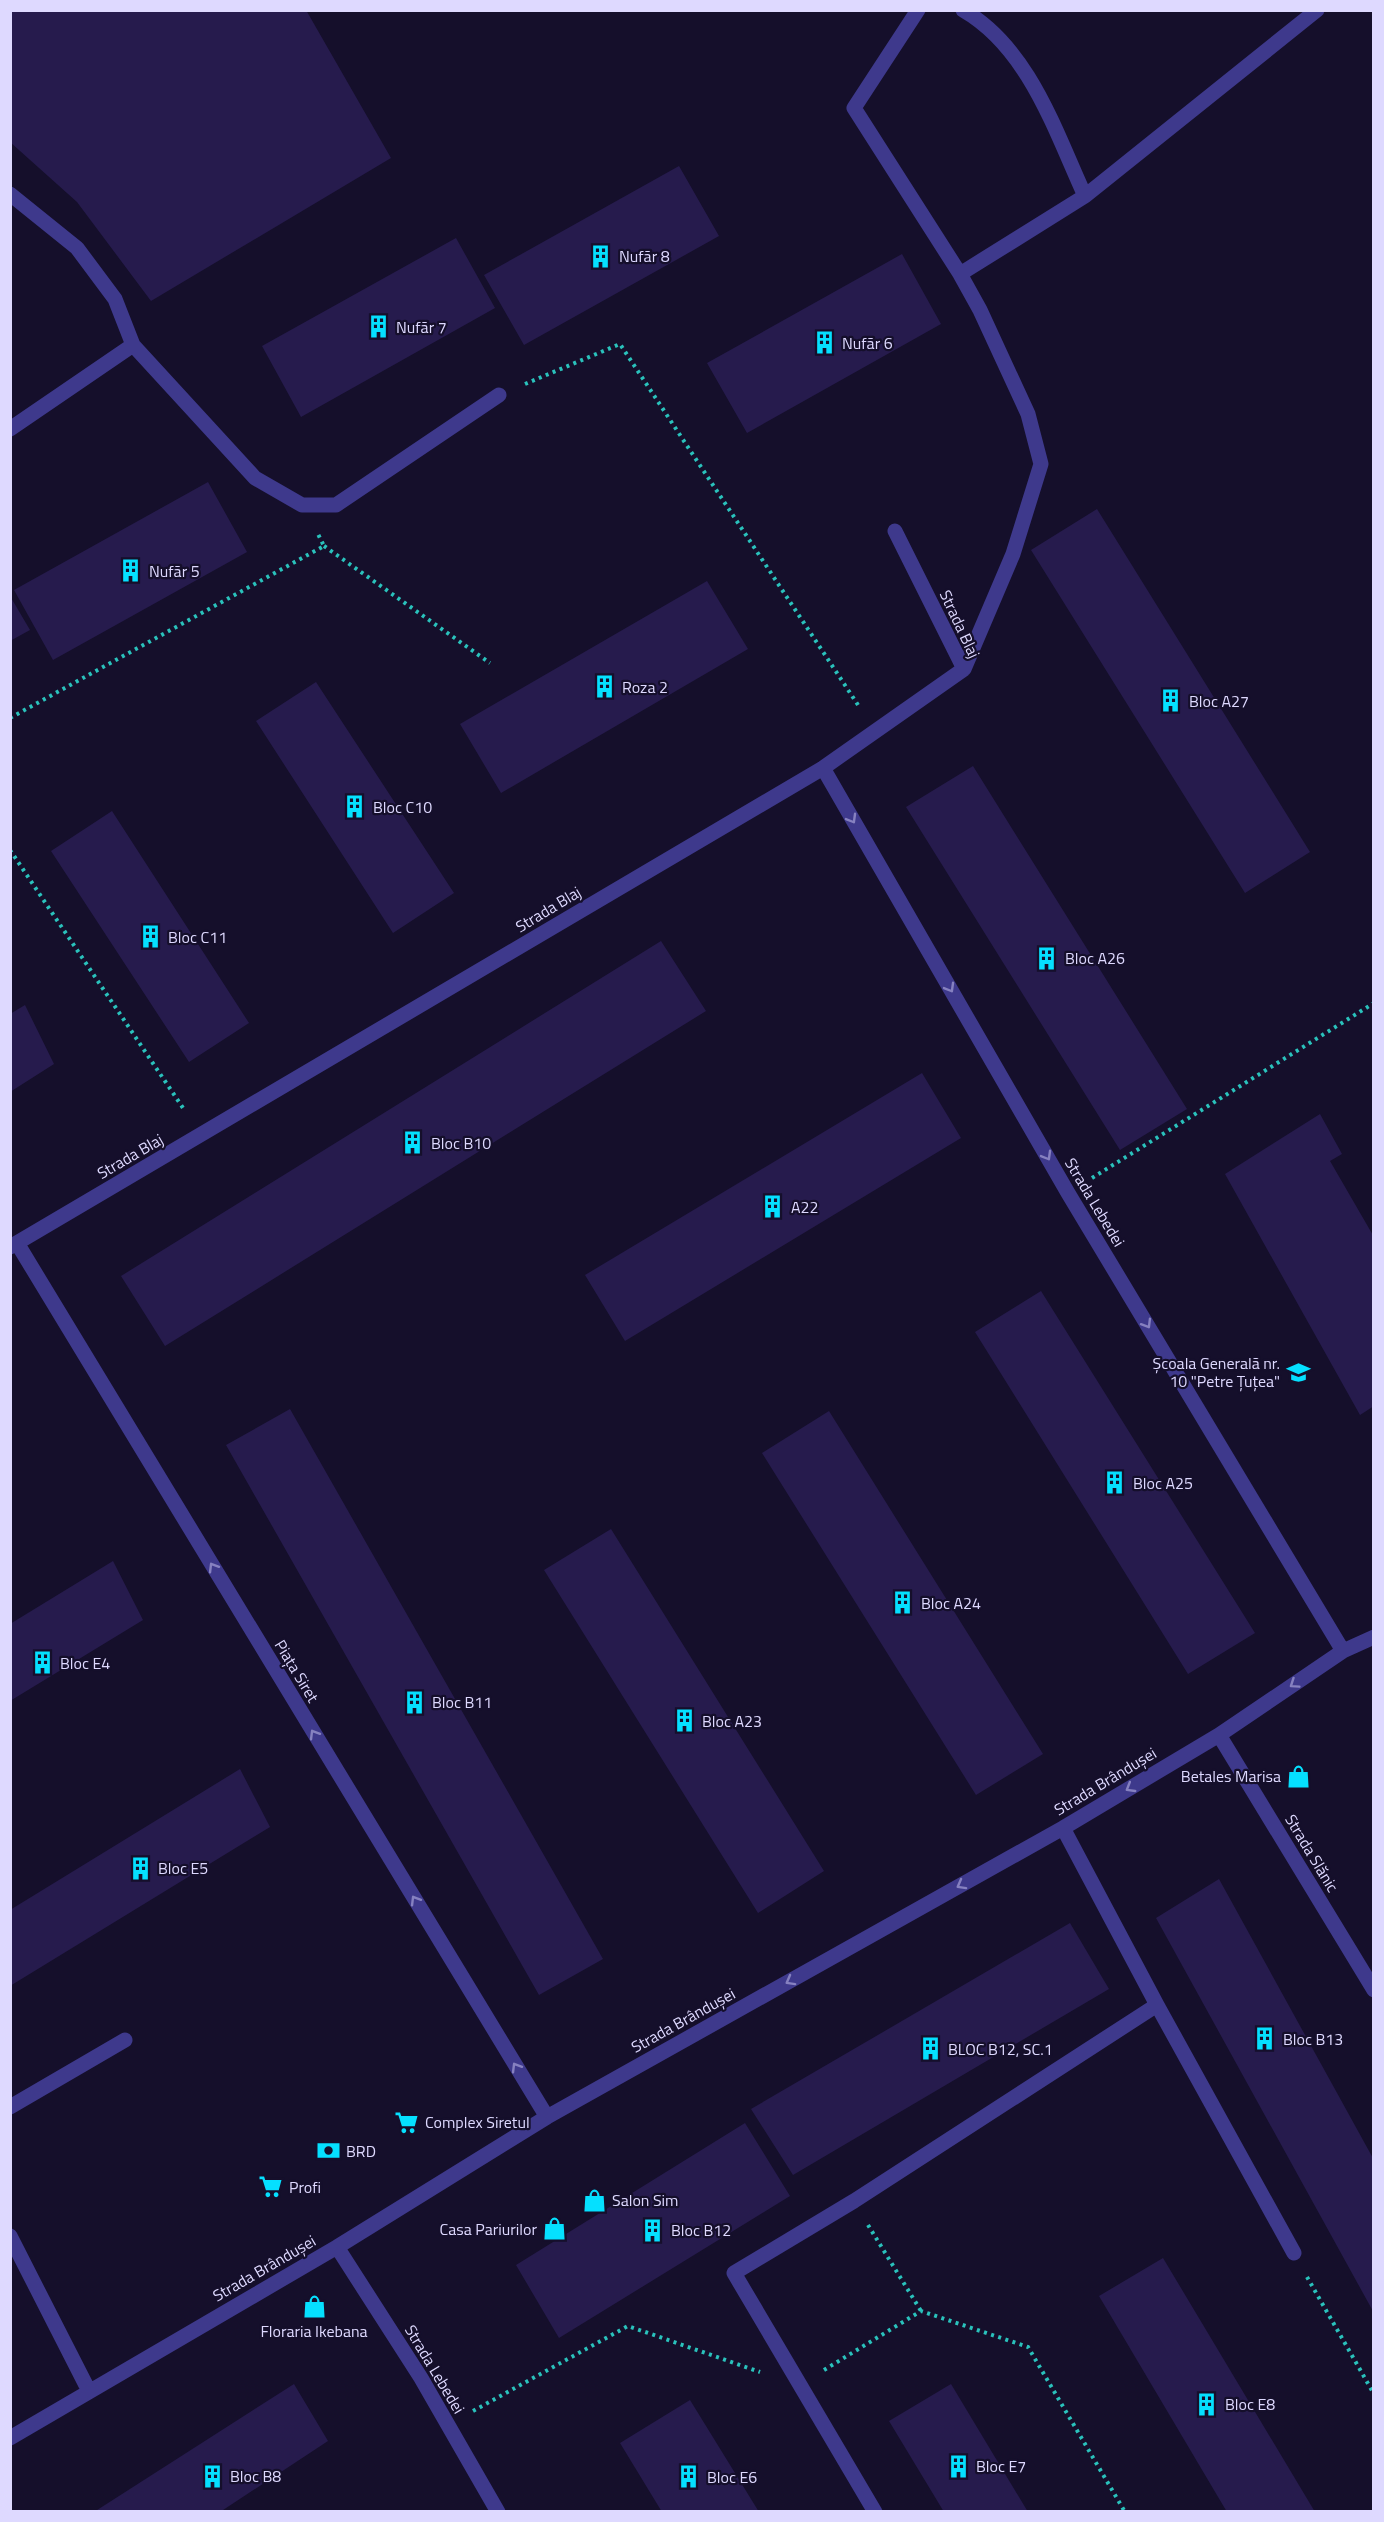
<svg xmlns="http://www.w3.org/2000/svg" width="1384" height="2522" font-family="'Titillium Web',sans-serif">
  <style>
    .building { fill: #261b4d }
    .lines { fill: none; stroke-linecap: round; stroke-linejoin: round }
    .path { stroke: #2ac2bc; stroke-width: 4; stroke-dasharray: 3 4.5; stroke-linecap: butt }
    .minor { stroke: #3e398c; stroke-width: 15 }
    .oneway { stroke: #8681c0 }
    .labels { text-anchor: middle; stroke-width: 4.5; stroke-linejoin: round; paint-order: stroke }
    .poi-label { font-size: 16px; fill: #ded9ff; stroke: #150f2b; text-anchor: start }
    .street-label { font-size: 16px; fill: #ded9ff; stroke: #150f2b }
  </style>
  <rect width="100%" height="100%" fill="#150f2b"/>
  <!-- building -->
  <path class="building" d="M10 10H306L391 158 151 301 77 202 10 142Z
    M679 166 719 236 524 345 484 275Z
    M456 238 495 308 301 417 262 346Z
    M902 254 941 324 747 433 707 363Z
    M208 482 247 552 53 660 14 590Z
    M1097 509 1310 852 1245 893 1031 550Z
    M707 581 748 649 501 793 460 724Z
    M10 596 30 630 10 641Z
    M316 682 454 893 393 933 256 721Z
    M973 766 1187 1109 1120 1150 906 807Z
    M112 811 249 1023 189 1062 51 851Z
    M661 941 706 1011 165 1346 121 1276Z
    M25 1005 54 1064 10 1092V1014Z
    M922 1073 961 1138 625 1341 585 1275Z
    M1320 1114 1342 1154 1330 1161 1374 1237V1406L1360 1415 1225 1174Z
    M1041 1291 1255 1633 1188 1674 975 1332Z
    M290 1409 603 1959 539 1995 226 1445Z
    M829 1411 1043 1754 976 1795 762 1453Z
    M611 1529 824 1871 758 1913 544 1570Z
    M113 1561 143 1620 10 1701V1624Z
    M240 1769 270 1827 10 1986V1910Z
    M1219 1879 1374 2160V2313L1156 1918Z
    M1070 1923 1109 1989 793 2175 751 2109Z
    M745 2123 790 2196 559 2338 516 2265Z
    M1163 2258 1315 2512H1227L1099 2296Z
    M294 2384 328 2441 220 2512H94Z
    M951 2384 1028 2512H944L889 2421Z
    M690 2400 759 2512H662L620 2443Z"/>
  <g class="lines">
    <!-- path -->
    <path class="path" d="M525 384 620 344 860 708
      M324 546 490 663
      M10 718 324 546 318 534
      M10 850 185 1111
      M1092 1178 1374 1003
      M868 2225 921 2311
      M1307 2277 1374 2394
      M824 2370 921 2311 1028 2347 1125 2512
      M473 2411 628 2326 760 2372"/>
    <!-- minor -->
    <path class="minor" d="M918 10 854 108 960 274
      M963 10C1029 48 1055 131 1085 196
      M10 194 77 248 115 299 133 345 255 478 302 505H336L499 395
      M10 429 133 345
      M964 669 1013 554 1041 464 1028 414 980 310 960 274 1085 196 1317 10
      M823 768 1068 1193 1343 1651
      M17 1243 547 2117
      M10 1247 823 768 964 669 895 531
      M1219 1735 1374 1990
      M1063 1828 1157 2005 1294 2253
      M10 2107 125 2040
      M10 2236 89 2391
      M337 2247 421 2378 498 2512
      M10 2438 337 2247 547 2117 1063 1828 1219 1735 1343 1651 1374 1637
      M875 2512 734 2273 854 2201 1157 2005"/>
  </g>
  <!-- one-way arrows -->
  <defs><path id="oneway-chevron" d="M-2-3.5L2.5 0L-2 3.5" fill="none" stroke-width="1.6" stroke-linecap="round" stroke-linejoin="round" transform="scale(1.5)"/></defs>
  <g class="oneway">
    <use href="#oneway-chevron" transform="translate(852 819) rotate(60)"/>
    <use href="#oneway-chevron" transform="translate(950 988) rotate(60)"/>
    <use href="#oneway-chevron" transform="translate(1047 1156) rotate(60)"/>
    <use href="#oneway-chevron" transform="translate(1147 1324) rotate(59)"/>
    <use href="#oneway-chevron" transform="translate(213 1567) rotate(-121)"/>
    <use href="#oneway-chevron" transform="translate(1294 1684) rotate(146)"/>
    <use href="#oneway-chevron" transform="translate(314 1734) rotate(-121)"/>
    <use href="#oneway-chevron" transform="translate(1130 1788) rotate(149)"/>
    <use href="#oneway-chevron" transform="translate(961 1885) rotate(151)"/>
    <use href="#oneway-chevron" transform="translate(415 1900) rotate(-121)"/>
    <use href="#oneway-chevron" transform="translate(790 1981) rotate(151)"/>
    <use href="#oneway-chevron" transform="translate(516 2067) rotate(-121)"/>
  </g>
  <!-- icons -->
  <defs>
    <symbol id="building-bare" viewBox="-9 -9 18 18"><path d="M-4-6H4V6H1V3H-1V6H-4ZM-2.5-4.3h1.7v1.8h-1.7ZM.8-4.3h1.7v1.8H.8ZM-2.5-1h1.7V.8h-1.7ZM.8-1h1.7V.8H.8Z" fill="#05e0ff" stroke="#150f2b" stroke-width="2.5" paint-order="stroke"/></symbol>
    <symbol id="school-bare" viewBox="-9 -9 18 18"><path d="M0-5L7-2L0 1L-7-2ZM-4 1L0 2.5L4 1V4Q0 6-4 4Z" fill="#05e0ff" stroke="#150f2b" stroke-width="2.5" paint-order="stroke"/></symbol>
    <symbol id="shop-bare" viewBox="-9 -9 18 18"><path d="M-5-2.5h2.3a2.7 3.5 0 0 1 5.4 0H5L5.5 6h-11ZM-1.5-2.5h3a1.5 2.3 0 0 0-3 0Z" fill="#05e0ff" stroke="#150f2b" stroke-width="2.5" paint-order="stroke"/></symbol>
    <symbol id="supermarket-bare" viewBox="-9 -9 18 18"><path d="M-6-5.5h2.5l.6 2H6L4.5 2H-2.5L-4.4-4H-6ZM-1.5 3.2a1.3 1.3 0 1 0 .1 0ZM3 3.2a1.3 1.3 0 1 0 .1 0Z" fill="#05e0ff" stroke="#150f2b" stroke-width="2.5" paint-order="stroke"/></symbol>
    <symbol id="bank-bare" viewBox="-9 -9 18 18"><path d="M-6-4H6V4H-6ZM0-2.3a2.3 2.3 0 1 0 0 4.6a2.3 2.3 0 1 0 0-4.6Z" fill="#05e0ff" stroke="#150f2b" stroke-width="2.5" paint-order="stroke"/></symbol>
  </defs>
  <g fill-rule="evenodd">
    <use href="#building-bare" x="584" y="240" width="33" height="33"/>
    <use href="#building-bare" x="362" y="310" width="33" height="33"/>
    <use href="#building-bare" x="808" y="326" width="33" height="33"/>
    <use href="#building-bare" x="114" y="554" width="33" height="33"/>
    <use href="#building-bare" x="588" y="670" width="33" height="33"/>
    <use href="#building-bare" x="1154" y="684" width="33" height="33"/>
    <use href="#building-bare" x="338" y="790" width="33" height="33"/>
    <use href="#building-bare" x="134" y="920" width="33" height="33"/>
    <use href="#building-bare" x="1030" y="942" width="33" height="33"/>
    <use href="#building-bare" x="396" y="1126" width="33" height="33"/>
    <use href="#building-bare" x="756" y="1190" width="33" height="33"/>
    <use href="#school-bare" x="1282" y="1356" width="33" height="33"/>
    <use href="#building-bare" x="1098" y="1466" width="33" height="33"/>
    <use href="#building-bare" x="886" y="1586" width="33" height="33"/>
    <use href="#building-bare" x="26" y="1646" width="33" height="33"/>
    <use href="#building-bare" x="398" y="1686" width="33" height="33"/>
    <use href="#building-bare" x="668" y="1704" width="33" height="33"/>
    <use href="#shop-bare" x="1282" y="1760" width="33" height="33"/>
    <use href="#building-bare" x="124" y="1852" width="33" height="33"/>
    <use href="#building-bare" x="1248" y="2022" width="33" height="33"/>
    <use href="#building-bare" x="914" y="2032" width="33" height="33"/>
    <use href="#supermarket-bare" x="390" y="2106" width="33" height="33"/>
    <use href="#bank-bare" x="312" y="2134" width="33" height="33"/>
    <use href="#supermarket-bare" x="254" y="2170" width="33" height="33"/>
    <use href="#shop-bare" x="578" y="2184" width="33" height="33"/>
    <use href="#shop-bare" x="538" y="2212" width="33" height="33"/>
    <use href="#building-bare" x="636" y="2214" width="33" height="33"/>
    <use href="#shop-bare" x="298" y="2290" width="33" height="33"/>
    <use href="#building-bare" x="1190" y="2388" width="33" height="33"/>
    <use href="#building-bare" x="942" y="2450" width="33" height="33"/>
    <use href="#building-bare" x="196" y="2460" width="33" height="33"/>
    <use href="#building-bare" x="672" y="2460" width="33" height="33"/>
  </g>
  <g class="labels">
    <!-- poi labels -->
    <g class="poi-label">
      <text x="619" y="262">Nufăr 8</text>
      <text x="396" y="333">Nufăr 7</text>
      <text x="842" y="349">Nufăr 6</text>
      <text x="149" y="577">Nufăr 5</text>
      <text x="622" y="693">Roza 2</text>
      <text x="1189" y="707">Bloc A27</text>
      <text x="373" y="813">Bloc C10</text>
      <text x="168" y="943">Bloc C11</text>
      <text x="1065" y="964">Bloc A26</text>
      <text x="431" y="1149">Bloc B10</text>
      <text x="791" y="1213">A22</text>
      <text x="1280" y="1369" text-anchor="end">Școala Generală nr.<tspan x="1280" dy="18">10 "Petre Țuțea"</tspan></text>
      <text x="1133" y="1489">Bloc A25</text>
      <text x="921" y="1609">Bloc A24</text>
      <text x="60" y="1669">Bloc E4</text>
      <text x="432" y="1708">Bloc B11</text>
      <text x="702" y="1727">Bloc A23</text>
      <text x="1281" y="1782" text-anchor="end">Betales Marisa</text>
      <text x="158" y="1874">Bloc E5</text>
      <text x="1283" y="2045">Bloc B13</text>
      <text x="948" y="2055">BLOC B12, SC.1</text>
      <text x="425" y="2128">Complex Siretul</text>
      <text x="346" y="2157">BRD</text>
      <text x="289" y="2193">Profi</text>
      <text x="612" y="2206">Salon Sim</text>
      <text x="537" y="2235" text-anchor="end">Casa Pariurilor</text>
      <text x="671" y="2236">Bloc B12</text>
      <text x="314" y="2337" text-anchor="middle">Floraria Ikebana</text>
      <text x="1225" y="2410">Bloc E8</text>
      <text x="976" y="2472">Bloc E7</text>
      <text x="230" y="2482">Bloc B8</text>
      <text x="707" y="2483">Bloc E6</text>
    </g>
    <!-- street labels -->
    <g class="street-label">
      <text transform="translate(960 624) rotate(65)" y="6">Strada Blaj</text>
      <text transform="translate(548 909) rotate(-31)" y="6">Strada Blaj</text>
      <text transform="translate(130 1156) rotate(-30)" y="6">Strada Blaj</text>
      <text transform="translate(1095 1202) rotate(59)" y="6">Strada Lebedei</text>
      <text transform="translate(297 1671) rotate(59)" y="6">Piața Siret</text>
      <text transform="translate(1105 1781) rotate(-31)" y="6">Strada Brândușei</text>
      <text transform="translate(1312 1853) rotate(59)" y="6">Strada Slănic</text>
      <text transform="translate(683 2020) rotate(-29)" y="6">Strada Brândușei</text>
      <text transform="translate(264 2268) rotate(-30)" y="6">Strada Brândușei</text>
      <text transform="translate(435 2369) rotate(59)" y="6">Strada Lebedei</text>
    </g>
  </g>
  <!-- border -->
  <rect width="1384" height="2522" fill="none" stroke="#ded9ff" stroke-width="24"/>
</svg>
